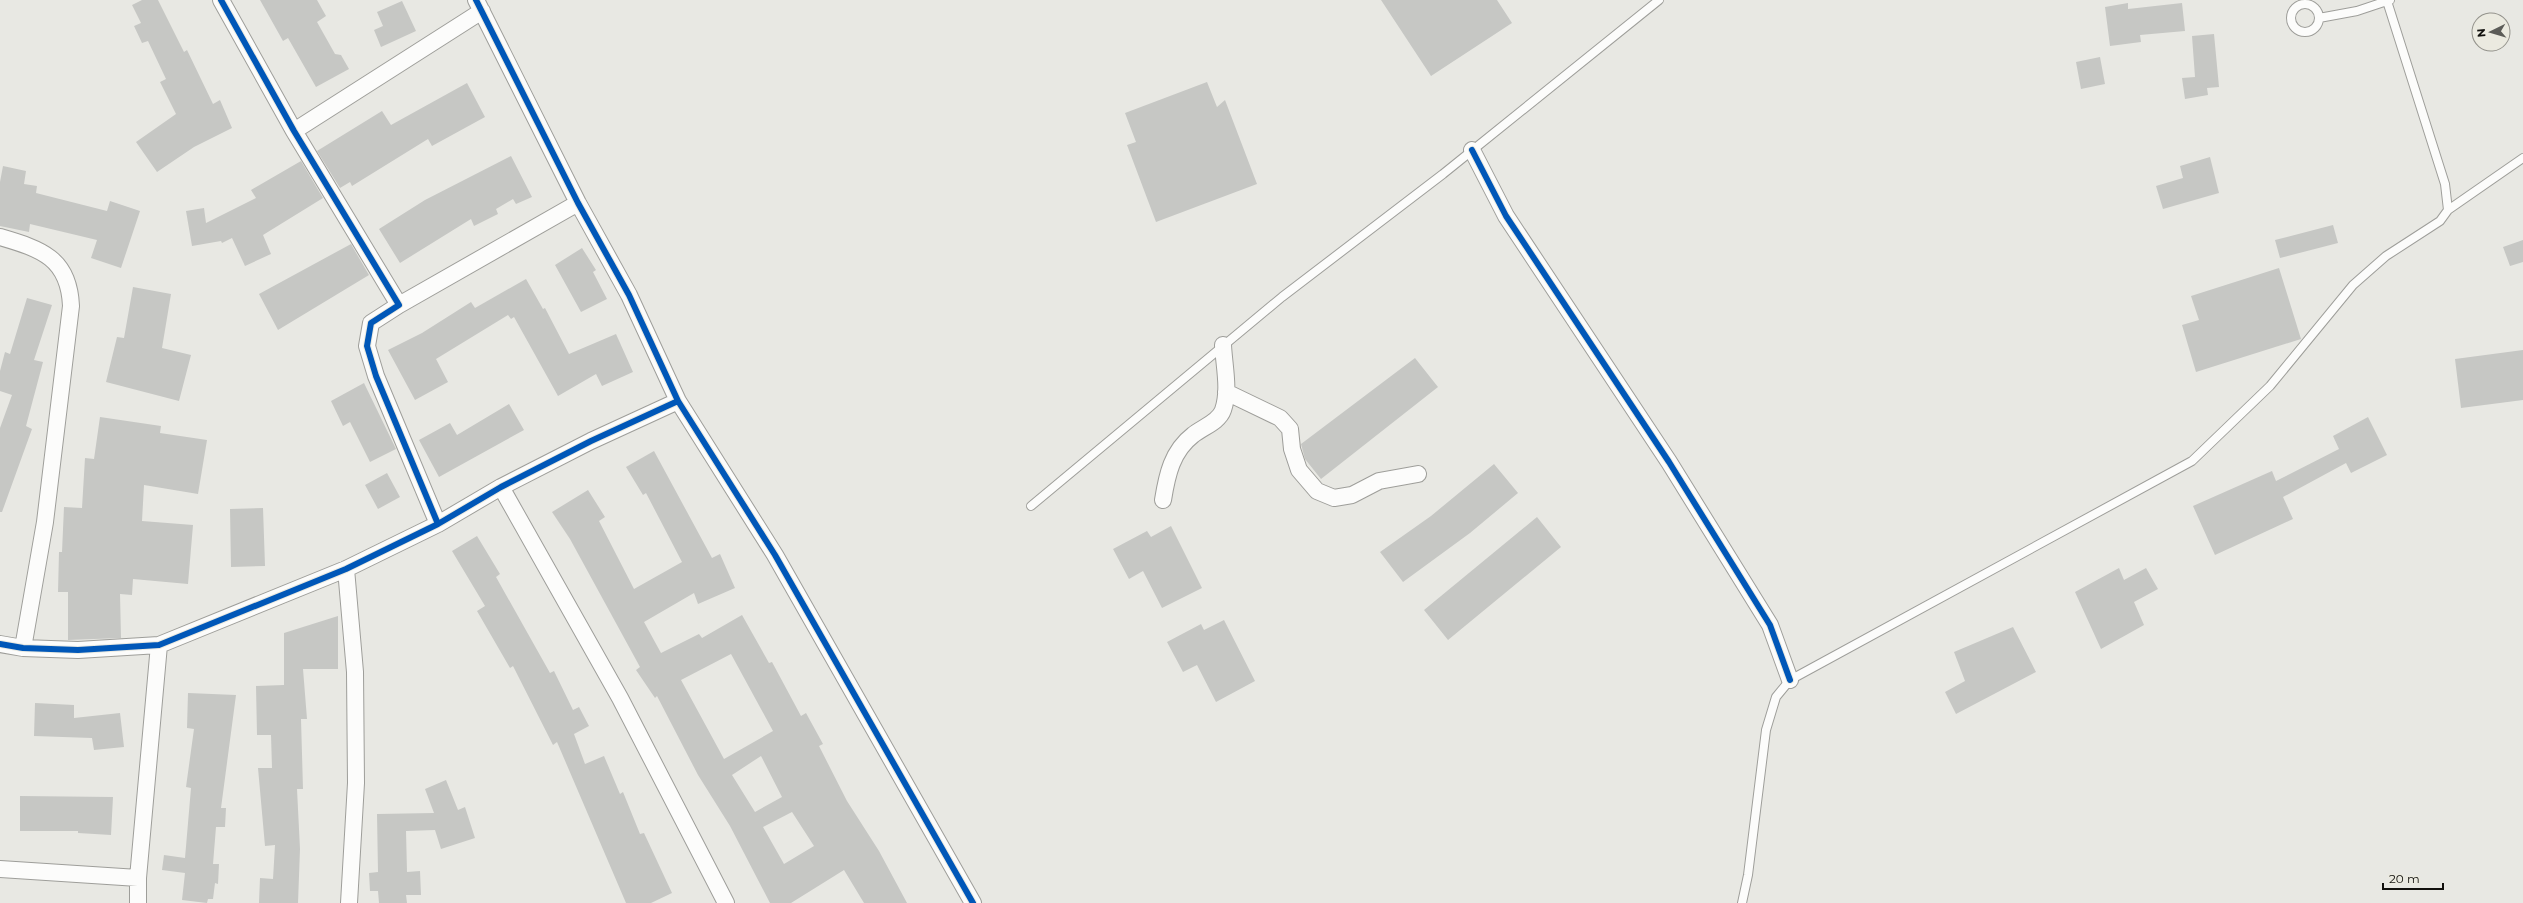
<svg xmlns="http://www.w3.org/2000/svg" width="2523" height="903" font-family="Montserrat,sans-serif">
  <style>
    .building { fill: #c6c7c4; fill-rule: evenodd }
    .lines { fill: none; stroke-linecap: round; stroke-linejoin: round }
    .lane-casing { stroke: #9e9e9a; stroke-width: 10 }
    .street-casing { stroke: #9e9e9a; stroke-width: 18 }
    .lane { stroke: #fcfcfb; stroke-width: 8 }
    .street { stroke: #fcfcfb; stroke-width: 16 }
    .cycleway-casing { stroke: #ebeae0; stroke-width: 8 }
    .cycleway { stroke: #0057b8; stroke-width: 6 }
  </style>
  <rect width="100%" height="100%" fill="#e8e8e3"/>
  <!-- building -->
  <path class="building" d="M142 0H158L184 52 187 50 213 104 220 100 232 128 194 147 157 172 136 142 176 114 160 82 166 79 148 41 142 43 134 26 141 23 132 5Z
    M260 0H317L326 16 317 22 335 54 341 55 349 69 316 87 288 38 283 41Z
    M1381 0H1497L1512 23 1431 76Z
    M402 1 416 31 381 47 374 30 383 26 377 12Z
    M2128 3V9L2182 3 2185 31 2140 35 2141 42 2110 46 2105 7Z
    M2214 34 2219 87 2207 88 2208 95 2185 99 2182 78 2195 77 2192 36Z
    M2100 57 2105 84 2081 89 2076 62Z
    M1207 82 1217 107 1225 100 1257 184 1156 222 1127 145 1136 142 1125 113Z
    M467 83 485 117 432 146 428 139 352 186 350 182 340 188 317 151 382 111 391 125Z
    M511 156 532 197 516 204 513 199 496 209 498 214 474 226 471 219 400 263 379 229 425 200Z
    M2210 157 2219 193 2163 209 2156 186 2183 178 2180 166Z
    M301 161 323 198 263 235 271 254 245 266 232 238 222 243 221 241 192 246 186 211 204 208 206 223 256 198 251 190Z
    M3 166 26 171 24 184 37 186 36 193 107 211 110 201 140 211 121 268 91 258 97 240 30 224 29 232 0 226V182Z
    M2333 225 2338 243 2280 258 2275 240Z
    M2523 240V262L2510 266 2503 247Z
    M351 244 369 275 278 330 259 294Z
    M582 248 596 270 593 272 607 299 581 312 555 265Z
    M2279 268 2301 339 2196 372 2182 325 2199 320 2191 296Z
    M526 279 543 309 545 308 569 354 616 334 633 372 602 386 596 374 558 396 514 317 511 319 508 315 436 359 448 382 415 400 388 350 422 333 471 302 475 308Z
    M133 287 171 294 162 348 191 355 179 401 106 382 117 337 124 338Z
    M27 298 52 305 34 360 43 362 26 426 32 429 2 512H0V428L12 395 0 391V371L5 352 10 354Z
    M2523 350V400L2461 408 2455 359Z
    M1415 358 1438 387 1321 479 1305 459 1301 444Z
    M364 383 396 449 370 462 350 422 343 426 331 401Z
    M509 404 524 430 439 477 419 440 450 423 457 435Z
    M100 417 161 426 160 433 207 440 198 494 144 485 142 521 193 525 188 584 133 579 132 595 120 594 121 638 68 640V592H58L59 552H62L64 507 82 508 85 458 94 459Z
    M2368 417 2387 455 2351 473 2346 463 2283 497 2293 519 2215 555 2193 506 2272 471 2276 481 2339 449 2333 436Z
    M654 451 712 558 720 554 735 588 698 604 694 593 644 622 661 653 699 634 702 638 742 615 769 663 772 662 801 716 806 713 823 744 819 746 847 801 879 851 907 903H864L844 870 791 903H770L730 826 698 775 657 696 655 698 636 670 640 667 570 539 552 512 588 490 605 517 599 521 634 589 682 562 646 493 643 495 626 467ZM731 654 773 731 724 759 681 680ZM761 756 782 797 755 812 732 775ZM792 812 814 846 784 864 763 827Z
    M1494 464 1518 493 1470 533 1403 582 1380 552 1431 516Z
    M387 473 400 497 378 509 365 485Z
    M263 508 265 566 231 567 230 509Z
    M1537 517 1561 547 1448 640 1424 610Z
    M1171 526 1202 588 1162 608 1143 571 1129 579 1113 549 1147 531 1151 537Z
    M477 536 500 574 496 577 550 673 554 671 573 710 579 707 589 726 574 734 585 764 604 756 620 794 623 792 640 834 644 833 672 893 651 903H626L557 742 553 745 513 666 510 668 477 611 485 606 452 551Z
    M2119 568 2124 580 2146 568 2158 589 2134 602 2144 625 2101 649 2075 592Z
    M338 616V669H303L307 719H301L303 789H297L300 849 298 903H259L260 878 273 879 275 845 265 846 258 768H272L271 735H257L256 686 284 685V633Z
    M1224 620 1255 681 1216 702 1197 665 1183 672 1167 642 1201 624 1204 630Z
    M2013 627 2036 672 1956 714 1945 692 1965 681 1954 652Z
    M188 693 236 695 221 808H226L225 827H216L213 864H219L218 884 215 883 213 899H208L207 903 182 900 185 873 162 870 164 855 185 858 191 788 186 787 194 729 187 728Z
    M35 703 74 705V718L120 713 124 747 94 750 92 738 34 736Z
    M446 780 458 810 465 807 475 838 441 849 435 830 406 831 407 872 420 871 421 895H406L407 903H379L378 891H370L369 873 378 872 377 814 434 813 425 789Z
    M20 796 113 797 111 835 78 833V831H20Z"/>
  <g class="lines">
    <defs>
      <path id="lane" d="M2291 18a14 14 0 1 1 28 0a14 14 0 1 1-28 0Z
        M2319 18 2357 11 2390 0
        M2448 210 2523 158
        M1031 506 1282 297 1443 174 1659 0
        M1742 903 1748 875 1766 730 1776 697 1790 680 2192 461 2270 386 2353 285 2386 256 2440 221 2448 210 2445 184 2387 1"/>
      <path id="street" d="M221 0 294 131 399 305 371 323 367 346 376 376 438 524
        M476 0 578 203 629 295 678 401 775 555 973 903
        M294 131 482 11
        M1472 150 1506 216 1669 462 1770 625 1790 680
        M0 237C41 249 69 258 71 306L45 522 23 648
        M399 305 578 203
        M1226 392 1280 418 1290 429 1292 449 1299 470 1317 491 1334 498 1352 495 1379 481 1418 474
        M501 487 620 698 726 903
        M1163 500C1167 475 1172 451 1193 435 1203 427 1219 422 1223 410 1230 390 1224 366 1223 345
        M346 569 355 672 356 783 349 903
        M0 644 23 648 78 650 159 645 346 569 438 524 501 487 591 441 678 401
        M0 869 138 878
        M138 903V878L159 645"/>
    </defs>
    <!-- lane casing -->
    <use href="#lane" class="lane-casing"/>
    <!-- street casing -->
    <use href="#street" class="street-casing"/>
    <!-- lane -->
    <use href="#lane" class="lane"/>
    <!-- street -->
    <use href="#street" class="street"/>
    <defs>
      <path id="cycleway" d="M221 0 294 131 399 305 371 323 367 346 376 376 438 524
        M476 0 578 203 629 295 678 401 775 555 973 903
        M1472 150 1506 216 1669 462 1770 625 1790 680
        M0 644 23 648 78 650 159 645 346 569 438 524 501 487 591 441 678 401"/>
    </defs>
    <!-- cycleway casing -->
    <use href="#cycleway" class="cycleway-casing"/>
    <!-- cycleway -->
    <use href="#cycleway" class="cycleway"/>
  </g>
  <!-- north arrow -->
  <g transform="translate(2491 32) rotate(265)"><circle r="19" fill="#ebeae0" stroke="#94938c"/>
  <path d="M0-3L7 15L0 10L-7 15Z" fill="#5c5c58"/>
  <text y="-6" font-size="11" font-weight="bold" text-anchor="middle" fill="#11100d">N</text>
  </g>
  <!-- scale -->
  <path d="M2383 883v6h60v-6" fill="none" stroke="#11100d" stroke-width="2"/>
  <text x="2389" y="883" font-size="12" fill="#11100d" stroke="#ebeae0" stroke-width="3" paint-order="stroke">20 m</text>
</svg>
